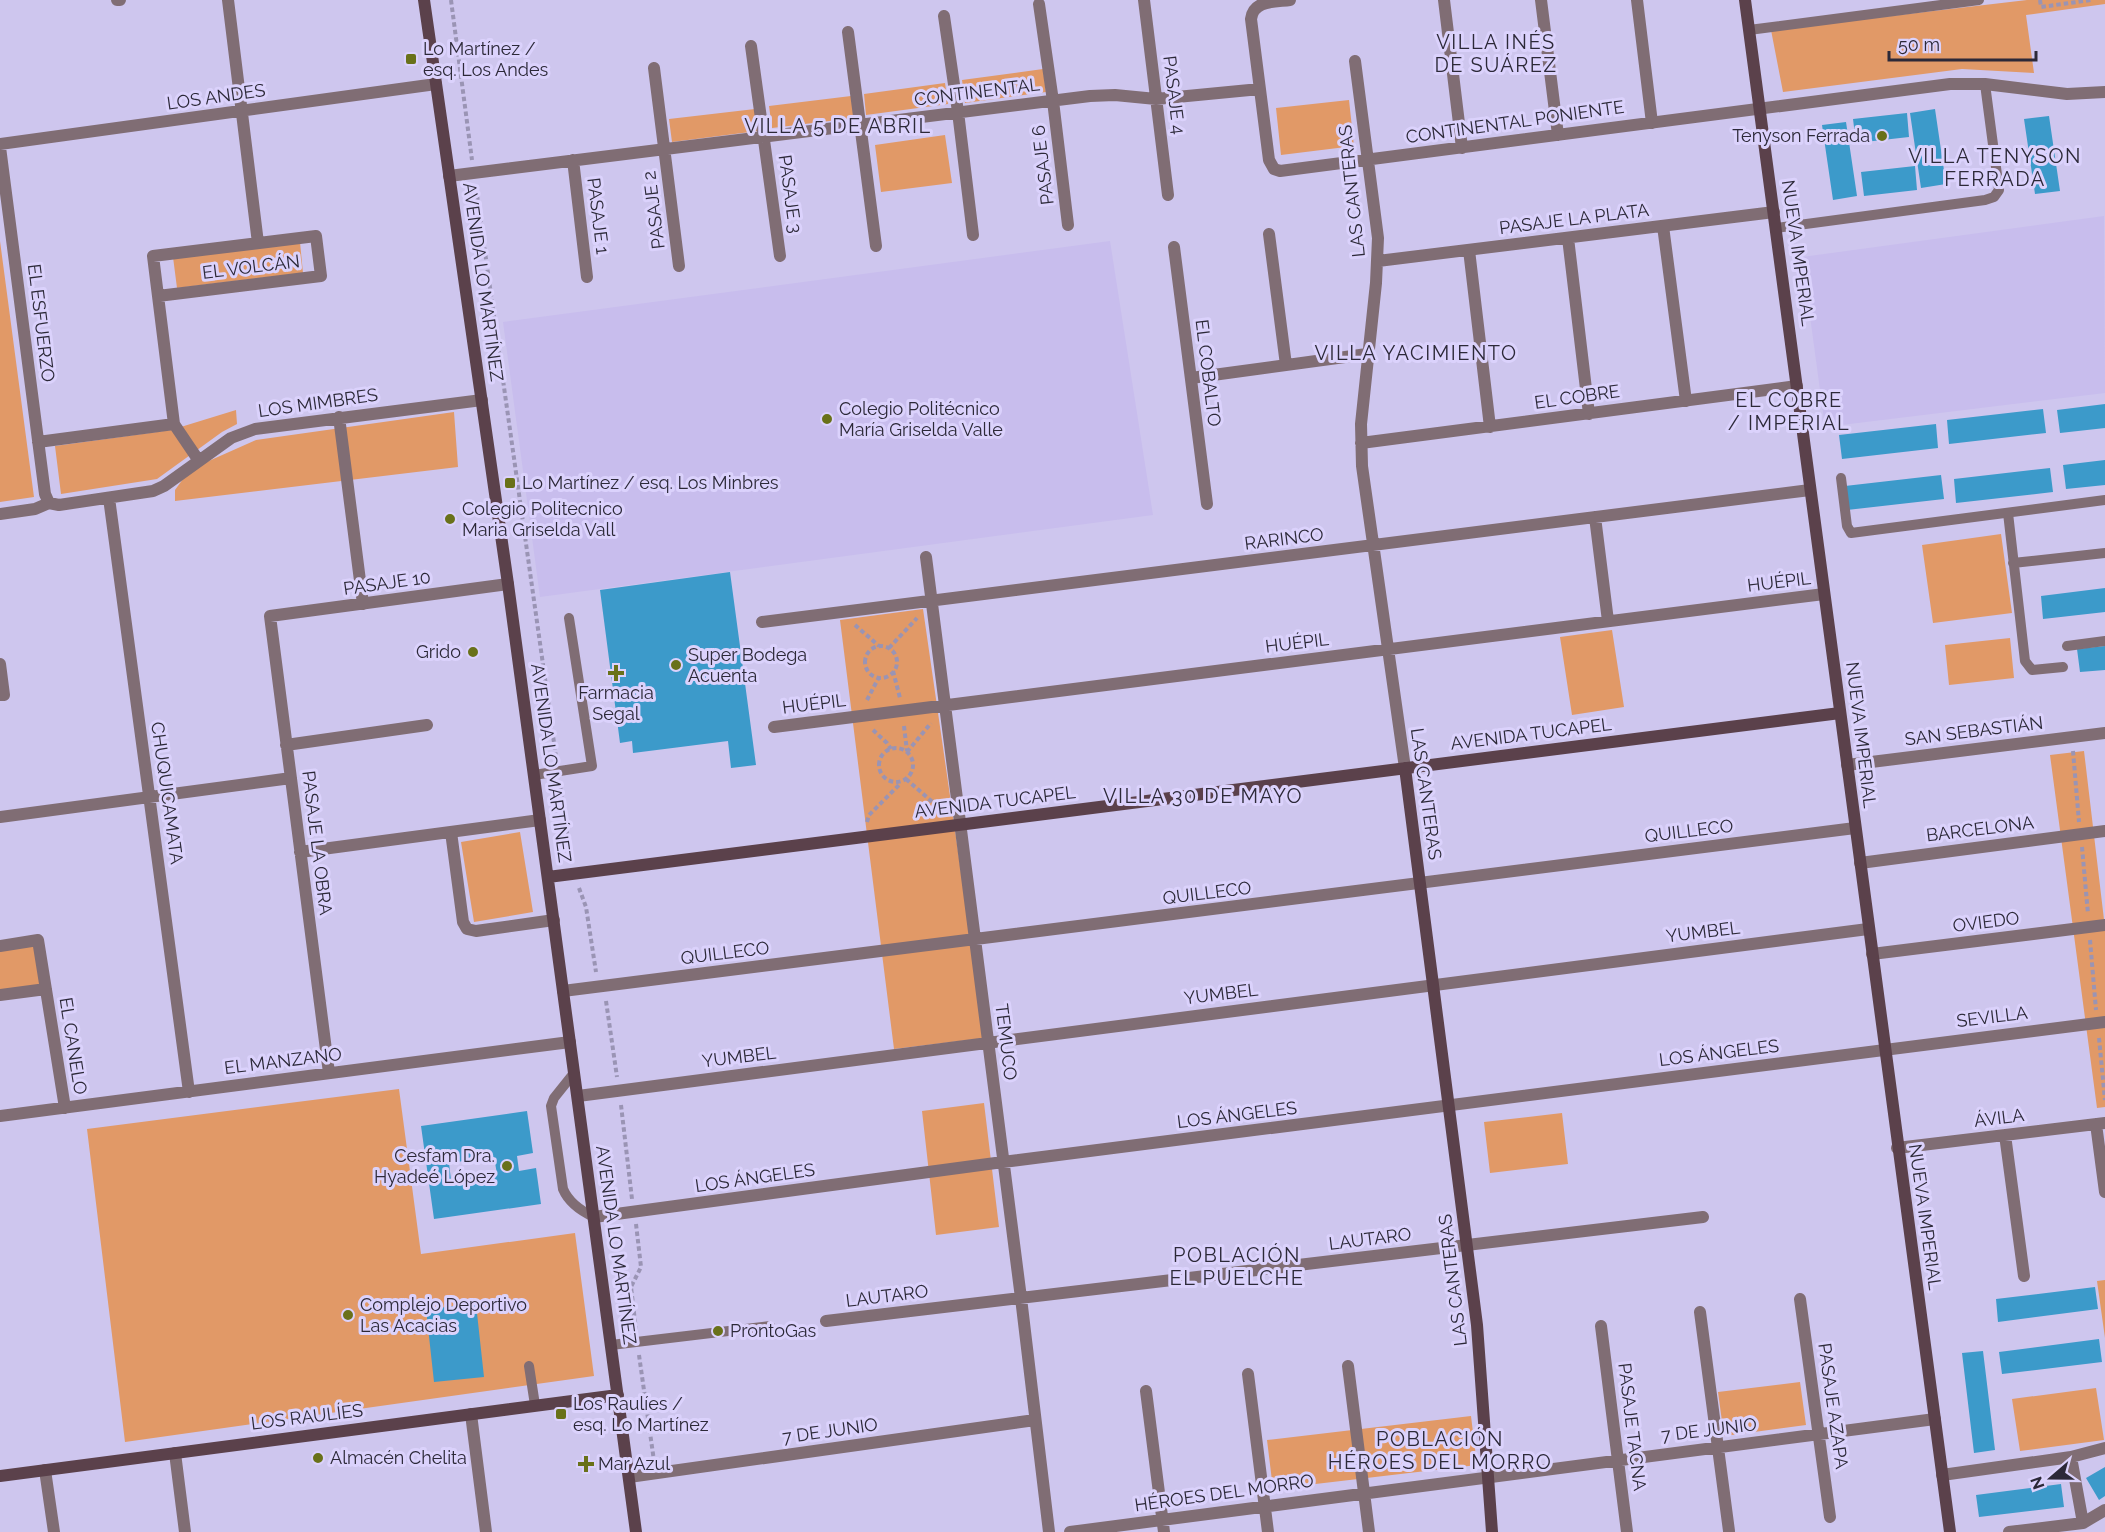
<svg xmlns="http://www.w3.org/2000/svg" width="2105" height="1532" font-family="Raleway,sans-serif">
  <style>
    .built { fill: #c8bded }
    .green { fill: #e19967 }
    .building { fill: #3c9aca; fill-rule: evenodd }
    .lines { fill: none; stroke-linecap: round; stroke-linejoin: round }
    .path { stroke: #9a94b4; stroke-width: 4; stroke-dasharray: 4.5 3; stroke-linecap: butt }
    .lane { stroke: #806d74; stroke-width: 10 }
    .street { stroke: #806d74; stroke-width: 12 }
    .secondary { stroke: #5b414b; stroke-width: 12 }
    .poi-dot { fill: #697119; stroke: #dbd2fc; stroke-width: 2 }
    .labels { text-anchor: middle; stroke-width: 6; stroke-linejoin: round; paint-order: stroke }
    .poi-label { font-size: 18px; fill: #2c2938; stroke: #dbd2fc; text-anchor: start }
    .street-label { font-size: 18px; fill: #2c2938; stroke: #dbd2fc }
    .neighbourhood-label { font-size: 20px; letter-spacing: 1.5px; fill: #2c2938; stroke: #dbd2fc }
  </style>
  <rect width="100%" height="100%" fill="#cec6ee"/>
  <!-- built -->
  <path class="built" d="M2104 216 2105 393 1825 427 1802 257Z
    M1110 241 1153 515 540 597 503 322Z"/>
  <!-- green -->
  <path class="green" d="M2027 0H2105V4L2026 15 2034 73 1962 69 1783 92 1771 30Z
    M1043 69 1046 92 965 103 962 80Z
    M945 83 948 104 866 115 864 94Z
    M851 96 854 118 772 128 769 106Z
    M1349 100 1354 146 1281 155 1276 108Z
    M755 109 758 131 672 142 669 119Z
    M945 135 952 183 881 192 875 145Z
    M0 241 34 497 0 502Z
    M300 242 303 273 177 288 173 257Z
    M236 410 237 424 222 432 157 479 61 494 55 446 171 430Z
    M454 412 458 467 175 501V490L183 479 202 464 256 440Z
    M2001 534 2012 613 1933 623 1922 545Z
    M923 609 985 1038 894 1049 840 620Z
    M1612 630 1624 707 1572 715 1560 637Z
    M2010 638 2014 678 1949 685 1945 645Z
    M2084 751 2105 928V1107L2097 1108 2050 755Z
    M520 832 533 912 474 922 461 842Z
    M38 940 46 989 0 995V946Z
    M399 1089 421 1254 575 1233 594 1376 125 1442 87 1129Z
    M984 1103 999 1227 936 1235 922 1111Z
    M1562 1113 1568 1164 1490 1173 1484 1122Z
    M2105 1280V1338L2097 1281Z
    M1800 1382 1806 1425 1724 1436 1718 1392Z
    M2096 1388 2104 1440 2020 1451 2012 1399Z
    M1471 1416 1477 1465 1273 1489 1267 1440Z"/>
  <!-- building -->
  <path class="building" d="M1935 109 1946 184 1921 188 1910 113Z
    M1907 113 1909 137 1856 143 1853 119Z
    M2049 116 2060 191 2035 194 2024 119Z
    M1846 122 1857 196 1833 200 1822 125Z
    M1915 166 1917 190 1864 196 1861 172Z
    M2105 404V428L2060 433 2057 410Z
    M2043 409 2046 433 1949 444 1947 420Z
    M1936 424 1938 448 1842 459 1839 435Z
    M2105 460V485L2066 489 2063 465Z
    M2050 468 2053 492 1956 503 1954 479Z
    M1941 475 1944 499 1847 510 1845 486Z
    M730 572 756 765 731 768 728 741 633 753 632 741 620 743 600 590Z
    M2105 588V612L2043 619 2041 596Z
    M2105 646V670L2080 672 2077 649Z
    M527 1111 533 1153 517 1156 519 1171 536 1168 541 1204 434 1219 421 1126ZM494 1157 497 1174 451 1180 449 1163Z
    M2095 1287 2098 1309 1998 1322 1996 1299Z
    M476 1304 484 1377 434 1382 426 1309Z
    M2099 1339 2102 1362 2002 1374 1999 1352Z
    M1983 1351 1995 1450 1974 1453 1962 1353Z
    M2105 1467V1496L2099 1500 2086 1478Z
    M2061 1484 2064 1507 1979 1517 1976 1495Z"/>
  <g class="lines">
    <!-- path -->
    <path class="path" d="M451 0 472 160
      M2040 0 2041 7 2091 0
      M476 188 556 757
      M855 625 879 646
      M865 662a16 16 0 1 1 32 0a16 16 0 1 1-32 0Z
      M889 648 917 618
      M893 671 900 698
      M867 700 879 677
      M904 726 907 751
      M873 730 887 743 891 749
      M879 765a17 17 0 1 1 34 0a17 17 0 1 1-34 0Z
      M2073 751 2079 822
      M907 752 931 723
      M906 779 944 812
      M560 785 571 861
      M867 822 869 815 901 783
      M2082 847 2088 914
      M579 888 586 907 596 972
      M2090 940 2096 1010
      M606 1001 617 1077
      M2099 1038 2105 1100
      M621 1105 632 1199
      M636 1224 641 1267 631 1287 636 1330
      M639 1355 654 1461"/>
    <!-- lane -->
    <path class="lane" d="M1749 30 1979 0
      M1776 228 1985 200 1994 197 1999 190 1985 84
      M1841 478 1847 526 1851 533 2105 500
      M2008 513 2025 661 2032 670 2063 667
      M2013 563 2105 553
      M2067 646 2105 641
      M534 775 592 766 569 618
      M574 1073 554 1098 551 1106 563 1189C569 1203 581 1211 594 1217
      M611 1345 770 1326
      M529 1366 535 1405"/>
    <!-- street -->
    <path class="street" d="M117 0H120
      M228 0 258 243
      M1144 0 1168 195
      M1290 0C1275 2 1253 0 1251 19L1269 160 1274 169 1280 171 1950 84H1985L2067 94 2105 92
      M1444 0 1462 148
      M1541 0 1558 135
      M1637 0 1652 123
      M1039 4 1053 101 1068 225
      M944 16 958 112 973 235
      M848 32 876 246
      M751 46 780 256
      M1355 61 1378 238 1376 283 1361 424 1362 466 1405 768
      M654 68 679 266
      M0 144 436 84
      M0 147 45 494 49 503
      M573 160 587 277
      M449 176 1090 96 1115 95 1156 99 1260 89
      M1663 226 1686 401
      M1269 234 1286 365
      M316 236 321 276 158 296 153 256Z
      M1568 238 1589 414
      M1174 247 1207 504
      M1469 250 1490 427
      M1378 261 1774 212
      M158 296 174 424 199 461
      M1191 378 1367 354
      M339 417 363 604
      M38 442 174 424
      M1361 443 1797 386
      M109 498 189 1092
      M0 514 35 509 49 503 59 505 153 491 164 486 231 438 255 429 482 400
      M1595 517 1608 621
      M926 557 1021 1298 1049 1532
      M762 622 1810 490
      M0 664 4 695H0
      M774 727 1824 594
      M286 745 427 725
      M1847 765 2105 733
      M0 817 291 778
      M451 832 463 922 467 929 476 931 554 920
      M300 852 540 820
      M1860 863 2105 831
      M0 946 38 940 65 1108
      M1872 954 2105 925
      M563 991 1855 828
      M0 995 46 989
      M329 1073 270 616 508 584
      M578 1096 1868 929
      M0 1116 570 1042
      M2096 1124 2105 1192
      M2005 1135 2024 1276
      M1897 1148 2105 1123
      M594 1217 1003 1162 2105 1022
      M1800 1299 1830 1517
      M1700 1312 1729 1531
      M826 1321 1703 1217
      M1601 1326 1627 1532
      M1348 1366 1369 1532
      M1248 1374 1268 1532
      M1146 1391 1164 1532
      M471 1414 486 1532
      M175 1453 185 1532
      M2071 1457 2083 1523
      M45 1470 54 1532
      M1942 1475 2071 1457 2105 1448
      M629 1477 1035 1420
      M1070 1532 1935 1419
      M2009 1532 2083 1523 2105 1510"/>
    <!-- secondary -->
    <path class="secondary" d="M424 0 508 584 636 1532
      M1745 0 1950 1532
      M1405 768 1477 1325 1492 1532
      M548 877 1840 713
      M0 1476 618 1395"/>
  </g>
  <!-- markers -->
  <g class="poi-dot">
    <rect x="405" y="53" width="12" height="12" rx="3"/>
    <circle cx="1882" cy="136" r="6"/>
    <circle cx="827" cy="419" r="6"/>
    <rect x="504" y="477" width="12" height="12" rx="3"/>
    <circle cx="450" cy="519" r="6"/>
    <circle cx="473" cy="652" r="6"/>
    <circle cx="676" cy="665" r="6"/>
    <path d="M613 664h6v6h6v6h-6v6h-6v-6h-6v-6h6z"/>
    <circle cx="507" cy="1166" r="6"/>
    <circle cx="348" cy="1315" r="6"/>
    <circle cx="718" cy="1331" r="6"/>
    <rect x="555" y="1408" width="12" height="12" rx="3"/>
    <circle cx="318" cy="1458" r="6"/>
    <path d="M583 1455h6v6h6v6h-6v6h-6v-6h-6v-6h6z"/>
  </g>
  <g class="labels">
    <!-- poi labels -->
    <g class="poi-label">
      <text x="423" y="55">Lo Martínez /<tspan x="423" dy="21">esq. Los Andes</tspan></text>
      <text x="1870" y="142" text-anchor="end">Tenyson Ferrada</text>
      <text x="839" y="415">Colegio Politécnico<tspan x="839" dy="21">María Griselda Valle</tspan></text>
      <text x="522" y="489">Lo Martínez / esq. Los Minbres</text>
      <text x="462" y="515">Colegio Politecnico<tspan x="462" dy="21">Maria Griselda Vall</tspan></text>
      <text x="461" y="658" text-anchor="end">Grido</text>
      <text x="688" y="661">Super Bodega<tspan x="688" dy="21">Acuenta</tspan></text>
      <text x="616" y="699" text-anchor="middle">Farmacia<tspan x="616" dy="21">Segal</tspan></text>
      <text x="495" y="1162" text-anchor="end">Cesfam Dra.<tspan x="495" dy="21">Hyadeé López</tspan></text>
      <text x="360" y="1311">Complejo Deportivo<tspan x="360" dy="21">Las Acacias</tspan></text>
      <text x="730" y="1337">ProntoGas</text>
      <text x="573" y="1410">Los Raulíes /<tspan x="573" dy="21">esq. Lo Martínez</tspan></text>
      <text x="330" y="1464">Almacén Chelita</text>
      <text x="598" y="1470">Mar Azul</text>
    </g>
    <!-- street labels -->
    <g class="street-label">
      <text transform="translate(977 92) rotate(-7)" y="6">CONTINENTAL</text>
      <text transform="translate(1174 95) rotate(83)" y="6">PASAJE 4</text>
      <text transform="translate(216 97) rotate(-8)" y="6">LOS ANDES</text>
      <text transform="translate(1515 122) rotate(-8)" y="6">CONTINENTAL PONIENTE</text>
      <text transform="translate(1043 165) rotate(-97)" y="6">PASAJE 6</text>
      <text transform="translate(1352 191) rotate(-96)" y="6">LAS CANTERAS</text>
      <text transform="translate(790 194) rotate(82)" y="6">PASAJE 3</text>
      <text transform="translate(654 210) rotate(-97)" y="6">PASAJE 2</text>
      <text transform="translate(598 216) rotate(83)" y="6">PASAJE 1</text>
      <text transform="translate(1574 219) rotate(-7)" y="6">PASAJE LA PLATA</text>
      <text transform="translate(1798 253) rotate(82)" y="6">NUEVA IMPERIAL</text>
      <text transform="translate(251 267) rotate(-7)" y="6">EL VOLCÁN</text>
      <text transform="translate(483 282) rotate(82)" y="6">AVENIDA LO MARTÍNEZ</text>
      <text transform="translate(41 323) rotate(83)" y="6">EL ESFUERZO</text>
      <text transform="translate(1208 373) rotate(83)" y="6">EL COBALTO</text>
      <text transform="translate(1577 397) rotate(-8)" y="6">EL COBRE</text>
      <text transform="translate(318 403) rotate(-8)" y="6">LOS MIMBRES</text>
      <text transform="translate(1284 539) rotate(-7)" y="6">RARINCO</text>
      <text transform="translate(1779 582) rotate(-7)" y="6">HUÉPIL</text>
      <text transform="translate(387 583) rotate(-8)" y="6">PASAJE 10</text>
      <text transform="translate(1297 643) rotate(-7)" y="6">HUÉPIL</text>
      <text transform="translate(814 704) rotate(-7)" y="6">HUÉPIL</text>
      <text transform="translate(1974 731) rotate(-7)" y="6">SAN SEBASTIÁN</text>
      <text transform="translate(1531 734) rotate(-7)" y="6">AVENIDA TUCAPEL</text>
      <text transform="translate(1861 735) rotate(83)" y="6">NUEVA IMPERIAL</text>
      <text transform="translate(551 763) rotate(82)" y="6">AVENIDA LO MARTÍNEZ</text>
      <text transform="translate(167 793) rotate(82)" y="6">CHUQUICAMATA</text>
      <text transform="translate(1426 794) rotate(82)" y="6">LAS CANTERAS</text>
      <text transform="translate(995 802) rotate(-7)" y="6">AVENIDA TUCAPEL</text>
      <text transform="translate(1980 829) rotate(-7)" y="6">BARCELONA</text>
      <text transform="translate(1689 831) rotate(-7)" y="6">QUILLECO</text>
      <text transform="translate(317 843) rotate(83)" y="6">PASAJE LA OBRA</text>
      <text transform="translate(1207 893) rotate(-7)" y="6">QUILLECO</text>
      <text transform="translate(1986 922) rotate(-7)" y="6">OVIEDO</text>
      <text transform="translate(1703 932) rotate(-7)" y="6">YUMBEL</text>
      <text transform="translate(725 953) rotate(-7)" y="6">QUILLECO</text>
      <text transform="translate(1221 994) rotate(-7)" y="6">YUMBEL</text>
      <text transform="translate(1992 1017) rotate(-7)" y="6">SEVILLA</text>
      <text transform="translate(1006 1042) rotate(83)" y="6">TEMUCO</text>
      <text transform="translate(73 1046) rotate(81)" y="6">EL CANELO</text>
      <text transform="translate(1719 1053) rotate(-7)" y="6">LOS ÁNGELES</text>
      <text transform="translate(739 1057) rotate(-7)" y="6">YUMBEL</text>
      <text transform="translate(283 1061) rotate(-7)" y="6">EL MANZANO</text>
      <text transform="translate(1237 1115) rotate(-7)" y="6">LOS ÁNGELES</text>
      <text transform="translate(1999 1118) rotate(-7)" y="6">ÁVILA</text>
      <text transform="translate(755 1178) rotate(-8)" y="6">LOS ÁNGELES</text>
      <text transform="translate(1925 1217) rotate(82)" y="6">NUEVA IMPERIAL</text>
      <text transform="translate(1370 1239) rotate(-7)" y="6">LAUTARO</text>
      <text transform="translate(616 1245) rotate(82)" y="6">AVENIDA LO MARTÍNEZ</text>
      <text transform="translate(1453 1280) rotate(-97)" y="6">LAS CANTERAS</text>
      <text transform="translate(887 1296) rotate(-7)" y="6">LAUTARO</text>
      <text transform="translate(1833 1406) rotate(82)" y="6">PASAJE AZAPA</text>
      <text transform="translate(307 1417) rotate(-7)" y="6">LOS RAULÍES</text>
      <text transform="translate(1632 1427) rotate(83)" y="6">PASAJE TACNA</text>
      <text transform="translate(1709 1430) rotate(-7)" y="6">7 DE JUNIO</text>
      <text transform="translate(830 1431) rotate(-8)" y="6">7 DE JUNIO</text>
      <text transform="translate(1224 1493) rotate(-8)" y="6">HÉROES DEL MORRO</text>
    </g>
    <!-- neighbourhood labels -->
    <g class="neighbourhood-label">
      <text x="1496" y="49">VILLA INÉS<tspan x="1496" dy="23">DE SUÁREZ</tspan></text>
      <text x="838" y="133">VILLA 5 DE ABRIL</text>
      <text x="1995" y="163">VILLA TENYSON<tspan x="1995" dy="23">FERRADA</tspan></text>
      <text x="1416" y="360">VILLA YACIMIENTO</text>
      <text x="1789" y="407">EL COBRE<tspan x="1789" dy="23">/ IMPERIAL</tspan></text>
      <text x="1203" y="803">VILLA 30 DE MAYO</text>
      <text x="1237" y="1262">POBLACIÓN<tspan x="1237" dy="23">EL PUELCHE</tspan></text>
      <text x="1440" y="1446">POBLACIÓN<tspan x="1440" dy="23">HÉROES DEL MORRO</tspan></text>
    </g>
  </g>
  <!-- north arrow -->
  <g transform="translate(2051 1478) rotate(250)" stroke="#dbd2fc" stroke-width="4.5" paint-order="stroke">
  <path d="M0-4.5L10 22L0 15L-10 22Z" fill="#2c2938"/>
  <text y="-9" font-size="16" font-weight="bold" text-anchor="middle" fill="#2c2938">N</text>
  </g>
  <!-- scale -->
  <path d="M1889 51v9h147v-9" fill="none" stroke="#2c2938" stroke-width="3"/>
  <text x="1898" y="51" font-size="18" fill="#2c2938" stroke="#dbd2fc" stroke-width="4.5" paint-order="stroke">50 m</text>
</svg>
